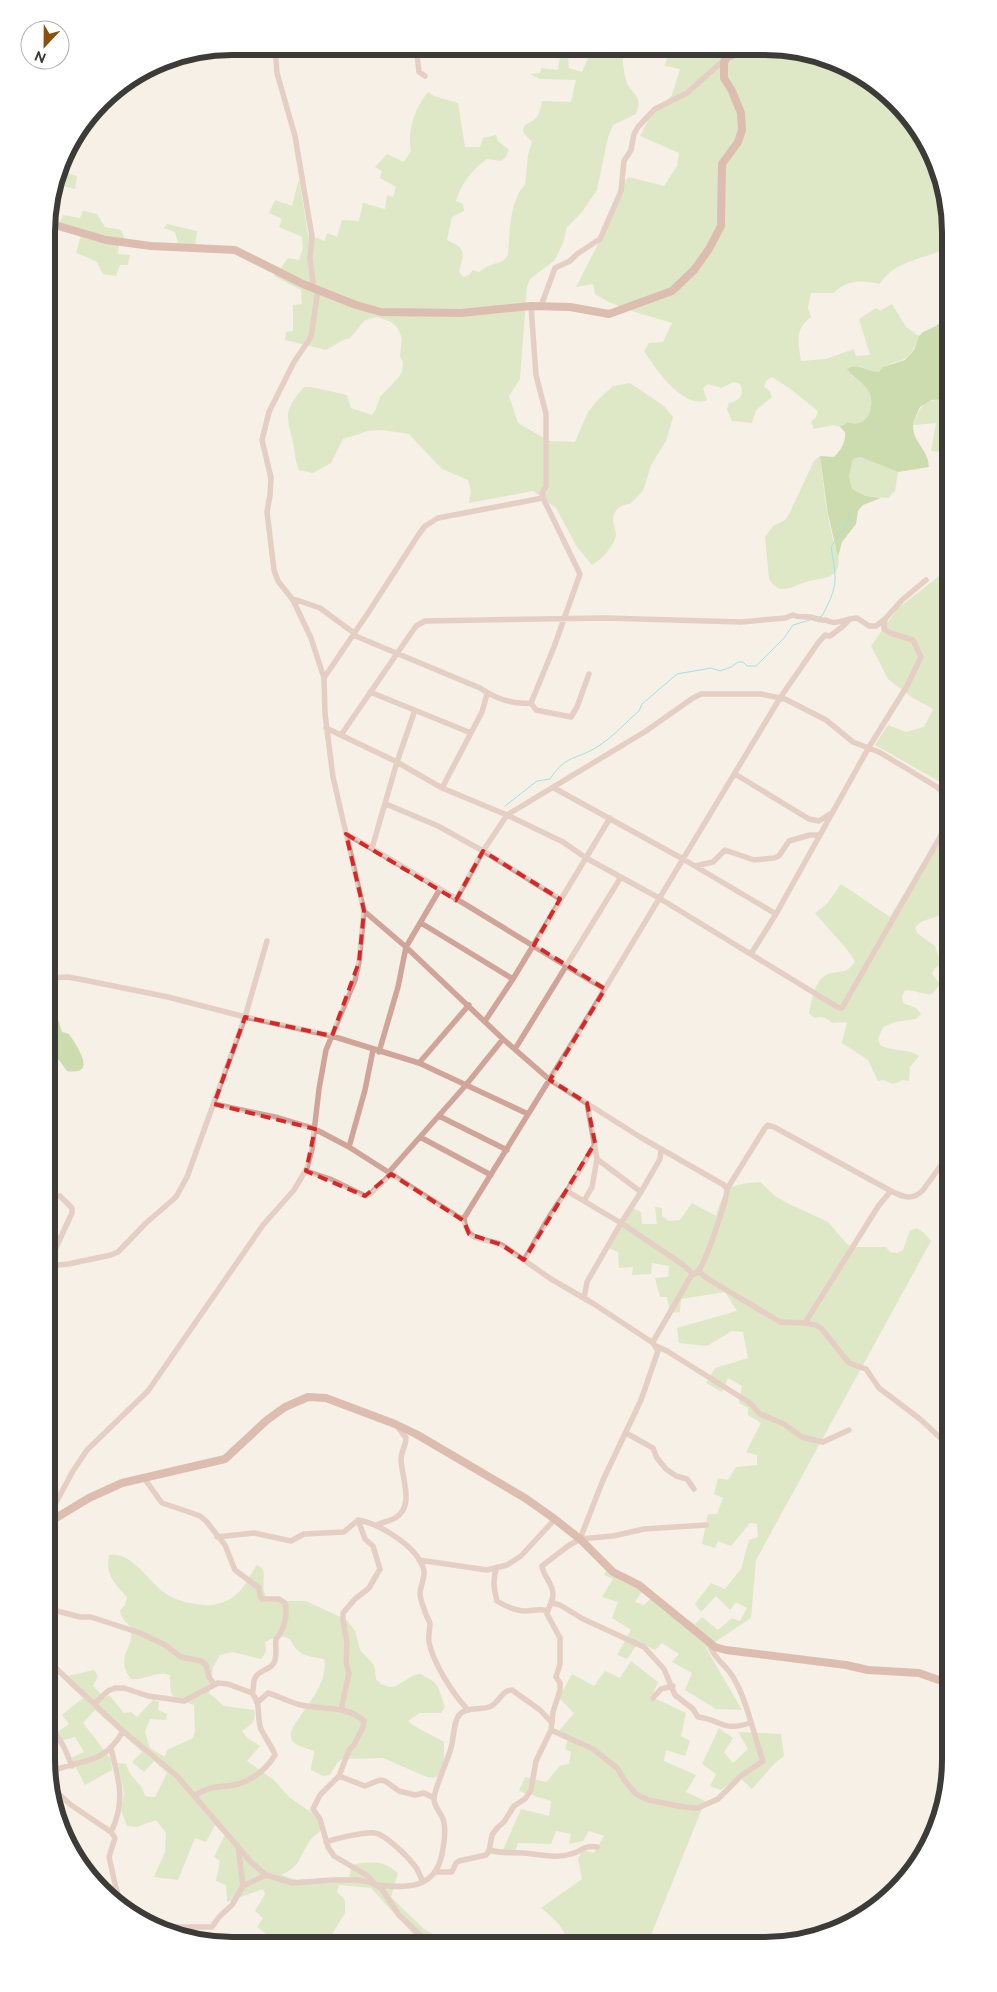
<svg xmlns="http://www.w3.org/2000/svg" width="997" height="1992" font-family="Raleway,sans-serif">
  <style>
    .green { fill: #c1dda2 }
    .forest { fill: #9bc46c }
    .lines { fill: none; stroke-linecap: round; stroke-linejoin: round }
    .stream { stroke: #38cfe4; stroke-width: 1 }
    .street { stroke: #d1a49a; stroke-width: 5.5 }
    .secondary { stroke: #bf7e70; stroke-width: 8 }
    .marked { fill: none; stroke: #d62828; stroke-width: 4; stroke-dasharray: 10 6; stroke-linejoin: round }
    .rim { fill: none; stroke: #3d3b38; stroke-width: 6 }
  </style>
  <rect width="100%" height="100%" fill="#f5f0e6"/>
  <!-- green -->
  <path class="green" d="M586 48 624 49C621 57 624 77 628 85 636 97 642 98 636 114L613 125 608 137 597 190 582 212 567 227 563 243 555 260 530 279 527 287 520 379 509 396 518 423 549 441 575 442 588 412 597 401 613 386 630 383 664 406 673 417 666 441 651 465 643 491 630 504C621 504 613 510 613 520 613 527 618 532 615 539 611 549 601 560 592 565L577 547 556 508 533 491 469 503 471 492 468 480 442 469 409 434 382 430 368 431 343 439 331 463 313 473 299 470C295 461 295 452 293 442 286 414 284 410 304 387H311L347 395 351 408 372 415 376 409 380 397 399 377 402 371 403 362 400 356 402 338 397 327 391 322 378 317 365 320 350 338 343 340 326 350 285 340 286 332 293 331V305L302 304 301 290 274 276 276 274 237 254 206 250 119 245 118 254 130 255 128 265H120L116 276 103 274 96 261 76 253 81 235 48 227V220L60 222 63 215 80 218 83 211 97 214 105 227 121 230 126 242 176 246 178 243 175 232 164 228 167 224 197 231 195 247 235 249 281 268 288 258 299 260 303 248 302 237 279 227 282 219 269 213 275 200 292 206 299 179 308 235 325 241 327 233 337 237 342 220 359 221 363 203 385 209 387 195 393 197 396 187 380 178 382 171 375 167 387 154 404 162 411 151C407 130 415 108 428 92L434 96 458 103 465 147H480L483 138 496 135 498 141 509 150 506 157 501 161 487 159C472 169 461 184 456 201L463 204 464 211 452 217 447 240C467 249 464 252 459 272L463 277 469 275 473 270 479 272C483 269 487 266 491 265 499 262 503 263 508 255 510 234 509 201 525 185L528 155 532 142 523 132 524 126C538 118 539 117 542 101L571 102 576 80 540 79 530 74 540 73 541 68 558 70 560 57 568 58 569 68 582 72 590 53Z
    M669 49 801 50 847 65 887 92 919 129 941 173 951 232V246C928 259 895 259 880 284 863 280 847 279 834 293H811L808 308 811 317C794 330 798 341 801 361L826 359 854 349 856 356 870 355 859 319 876 308 880 311 892 304 906 327 919 336C907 371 896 354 879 372H872L860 366 851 375C856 379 863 383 867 388 876 399 871 432 848 422L840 427 833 425 814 429 811 422 816 417 818 411 789 388 772 377 766 381 764 387 769 390 772 397 756 410 752 423 732 421 727 409 729 403C740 401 745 394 740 384L734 382 721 388 708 384 703 388 707 400C683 410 655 368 644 351L649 343 663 342 672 323C646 315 618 309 595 294L593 284 576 287 613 215 625 180 629 177 664 186 677 166 679 153 640 136 648 121 672 95 680 69 665 66Z
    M59 171 77 176 75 189 55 184Z
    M951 399V453L931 451 936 423 913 425C921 402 926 400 951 399Z
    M820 456C823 483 826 510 832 536 835 546 840 556 838 566 836 580 817 578 806 582 792 586 780 597 769 579L765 537 773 526 785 520 789 514 814 461Z
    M860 457 898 472 895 491 888 498 866 496 852 489 849 476 853 459Z
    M951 567V788L875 745 888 725 906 732 924 727 933 709 913 698 888 679 871 646 898 608Z
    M951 814V891L946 897 945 912C935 920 923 917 915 928L918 934 935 946 941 964 935 968 932 974 940 984 932 994C923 995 915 990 905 990L902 996 903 1003 916 1008 921 1014 916 1019 895 1022 883 1027 878 1039 880 1045C892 1052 908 1048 919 1056L910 1067 909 1081 902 1080C895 1084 891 1085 884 1080L878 1081 868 1060 842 1043 847 1022 832 1023C826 1017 822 1016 814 1018L809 1013C812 1000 814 977 831 973 842 971 847 973 855 962 853 954 823 923 815 913L826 905 841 884 890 917Z
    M760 1182 775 1196 787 1203 828 1222 846 1243 852 1247H886L890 1252 897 1253 903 1250 910 1230 917 1228 923 1232 931 1241 756 1560 751 1618 706 1648 742 1710 716 1709 685 1690 692 1673 672 1662 679 1654 662 1643 655 1650 639 1642 627 1659 617 1655 631 1630 612 1618 618 1602 602 1597 613 1579 604 1575 608 1568 646 1585 635 1602 644 1605 652 1597 695 1624 702 1617 718 1630 732 1618 740 1621 747 1608 736 1602 730 1610 716 1596 701 1612 695 1604 711 1583 725 1589 741 1569 749 1540 758 1537 757 1524 750 1523 731 1546 718 1541 715 1548 702 1544 708 1514H717L723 1498 714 1494 718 1478 728 1480 736 1467 757 1465V1455L746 1452 761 1423 748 1415V1408L739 1403 742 1386 728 1378 722 1392 706 1383 715 1368 748 1358 743 1332 732 1331 707 1346 679 1343 677 1328 737 1311 725 1292 681 1299 680 1312 670 1313 667 1297H660L655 1278 668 1277 669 1266 652 1263 651 1274 632 1275 633 1267 619 1268 618 1252 606 1247 629 1206 641 1212 642 1224H657L655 1207 662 1208V1216L669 1221 680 1220 692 1203 716 1216C725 1185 729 1185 760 1182Z
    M109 1555C135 1552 148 1584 168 1595 180 1602 192 1604 205 1605 216 1606 229 1601 237 1594 246 1586 250 1574 257 1565L263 1569C265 1579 261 1587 266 1596L279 1601H306L347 1620 355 1631 360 1650 374 1665 376 1679 381 1684 389 1687 396 1686 414 1675 421 1674 434 1682 438 1687 445 1707 441 1713H420L408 1721C418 1730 433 1735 444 1742V1763L440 1775 434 1778 427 1777 383 1758 342 1759 337 1763 330 1775 323 1776 311 1770C311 1763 314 1758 314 1751 307 1748 293 1746 291 1738 286 1724 331 1690 324 1659 307 1656 298 1656 290 1639 280 1634 275 1637 265 1642 267 1650 266 1653 261 1659L233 1652 220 1655 213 1667 209 1693 224 1706 254 1710C257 1721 251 1725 242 1731L247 1738 260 1746 247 1761 274 1780 289 1797 315 1815 323 1827C320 1834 313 1835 309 1842 298 1859 301 1866 281 1875L298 1880 349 1877 352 1865C371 1861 382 1860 398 1873L391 1897 424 1929 441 1939 439 1945H423L371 1888 339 1885 337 1892 345 1900V1913L326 1944H280L257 1927 263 1918 255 1911 265 1894 263 1889 227 1902 226 1885 216 1881 220 1861 214 1857 225 1835 215 1825 206 1842 195 1838 178 1880 154 1877 165 1852 166 1833 156 1820 137 1827 127 1826 121 1810 124 1794 118 1763 126 1764C130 1779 141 1781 145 1796L155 1797 167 1773 154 1761 144 1772 132 1762 142 1752 95 1710 83 1723 111 1759 112 1770 85 1785 71 1758 84 1752 75 1737 53 1743 49 1738 69 1724 62 1715 83 1698 46 1662V1656L68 1676 94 1670 98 1676 93 1686 105 1698 109 1695 124 1713 131 1712 137 1717 153 1700 159 1702 158 1710 167 1714 166 1720 150 1719 145 1732 150 1748 165 1757 167 1750 193 1738 195 1731 194 1705C171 1697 170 1700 170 1675 156 1670 145 1681 131 1679 114 1657 134 1649 131 1630 129 1622 121 1621 120 1610L125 1605 127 1597C115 1584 105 1575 109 1555Z
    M631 1661 658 1682 652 1697 686 1713 681 1736 690 1741 685 1756 666 1750 664 1761 696 1775 686 1792 705 1801 647 1945H568C565 1928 555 1919 541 1908L582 1879 578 1859 582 1850 594 1853 604 1836 589 1831 583 1841 569 1844 571 1834 556 1831 551 1844 518 1843 514 1855 502 1852 521 1809 549 1816 551 1801 519 1791 525 1777 546 1782 560 1766 569 1764 571 1752 565 1749 569 1736 559 1731 574 1713 559 1698 572 1674 594 1686 605 1671 620 1678Z
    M719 1728 733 1738 724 1752 733 1763 748 1749 738 1732 781 1734 784 1756 775 1763 752 1789 739 1777 721 1790 710 1786 716 1774 702 1764Z"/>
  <!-- forest -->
  <path class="forest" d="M951 313V399L932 400 920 407C918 412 913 420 913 426 913 443 928 448 929 467L898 472 860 457 853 459 849 476 852 489 866 496 881 498 863 505 858 511 856 524 842 542 838 557 828 514 820 456 834 457C841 450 846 442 845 432L840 427 848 422C869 431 877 401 867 389 862 381 852 377 847 369 859 362 866 372 879 372L883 367 905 360 914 350 919 336 923 332 936 326Z
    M52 1015 58 1019 62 1032 69 1034C76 1045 99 1076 67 1071L59 1060 47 1056V1016Z"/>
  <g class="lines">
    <!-- stream -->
    <path class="stream" d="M819 617 822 616C838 586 837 581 831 547L850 519 849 510
      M505 806 537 781 550 779C565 755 576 760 597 747 612 738 626 722 639 711L642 704 677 674 711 668 720 671 731 667 738 662H743L747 666H756L784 638 793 625 810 620"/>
    <!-- street -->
    <path class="street" d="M275 47 277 73 295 136 309 219 312 236 310 258 313 282 312 288
      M416 47 419 72 425 76
      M318 290 311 337 294 362 269 412 262 440 271 478 270 495 267 512 274 570 278 581 293 600 311 638 324 678
      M541 306 555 268 570 261 577 254 600 239 621 191 624 161 631 150 634 134 638 127 655 109 687 93 724 60
      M291 598 320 608 354 633
      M353 635 480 688C495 698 512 705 531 703L554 647 580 574 543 498 542 493 546 486V414L536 375 531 306
      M370 692 471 733
      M531 703 536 710 571 717 577 707 589 674
      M326 728 397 762 442 788 507 815 563 842 586 858 659 898 839 1008H842L951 818
      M341 735 416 626 425 621 605 618 741 622 785 618 793 615C800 618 804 616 810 617 816 618 819 621 826 620 833 625 842 621 850 619
      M735 774 809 819 819 821 830 814
      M442 788 482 712 487 694
      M554 788 683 859 776 914
      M386 804 438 826 483 851 560 899
      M346 834C434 883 518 938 605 989
      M372 848 397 762 415 710
      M695 866 713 862 725 850 754 860 774 858 779 856 789 841 810 835H820
      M456 900 483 851 507 815 646 731 693 698 701 694H761L785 699 826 720 853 742 879 752 899 764 937 787 951 801
      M364 911 406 947 503 1039 550 1080 640 1137 724 1185 727 1189
      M421 923 513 979
      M751 954 776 914 869 747 907 686 921 657 913 640 890 633 884 629 885 619
      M47 978 68 977 84 980 168 997 245 1017 332 1036 419 1063 528 1114
      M485 1021 513 979 610 818
      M515 1049 621 877
      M379 1052 398 987 406 947 440 889
      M419 1063 469 1005
      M587 1103 597 1159 641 1192 660 1159 661 1149
      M214 1104 275 1117 315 1129 349 1147 460 1218H464
      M439 1116 507 1150
      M420 1137 491 1175
      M349 1147 365 1090 373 1050
      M306 1171 330 1179 365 1196 370 1194 391 1174
      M389 1172 466 1085 503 1039
      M567 1191 594 1146
      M584 1201 592 1187 597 1159
      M524 1260C538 1237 550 1212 567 1191L621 1223 641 1192
      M47 1266 68 1264 111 1255 118 1252 146 1223 176 1197 187 1177 245 1017 267 941
      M50 1266 52 1256 72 1213V1208L60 1196
      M698 1271 708 1279 780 1322 805 1323 816 1325 821 1328 849 1363 866 1369 879 1388 920 1419 948 1445 950 1454
      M584 1298 587 1282 621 1223 682 1264 693 1274
      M805 1323 879 1205 891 1191
      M653 1343 594 1304 551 1279 502 1245C484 1237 466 1243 464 1218L574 1040 780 698 818 643 825 635 830 636 842 627 850 619 857 618 869 626H876L885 619 902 600 926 580
      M654 1345 667 1351 750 1403 760 1414 784 1424 802 1437 823 1442 849 1430
      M626 1433 653 1448 657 1458 666 1469 676 1476 687 1479 694 1489
      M46 1521 73 1471 87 1450 148 1391 263 1225 294 1190 307 1168 312 1149 319 1089 326 1050 355 980 359 962 364 911 333 777 325 714 324 678 368 613 419 534 425 526 438 518 543 498
      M377 1525C383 1522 390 1521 395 1518 415 1507 402 1478 401 1460 401 1451 406 1446 406 1438L397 1426
      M217 1537 254 1533 291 1541 304 1534 344 1532 358 1520C380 1524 419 1547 424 1571 425 1579 420 1586 420 1594 420 1599 427 1618 430 1623 430 1630 428 1635 429 1642 433 1663 453 1694 468 1710
      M580 1539 603 1480 641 1400 658 1351 653 1343 654 1340 691 1276C693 1274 695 1274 697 1272 705 1266 727 1199 727 1189L765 1128 768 1125 774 1127 891 1191C903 1197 913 1201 923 1190L950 1153
      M419 1560 487 1570 507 1565 521 1556 555 1519
      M497 1567C492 1580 494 1589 497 1601 505 1606 516 1611 526 1611 533 1611 540 1608 547 1611
      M552 1603 560 1605 583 1619 644 1647 664 1669 675 1695 693 1709 698 1717C722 1720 722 1732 750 1723
      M46 1617 50 1611H57L80 1617H91L140 1633 165 1645 181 1657 201 1661 206 1665 209 1677 214 1684
      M46 1659 123 1731 177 1776 251 1862 266 1875 292 1883 332 1880H358L370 1882 381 1888 399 1915 431 1945
      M653 1698 661 1689 673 1686
      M258 1702 268 1693C279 1696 290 1703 301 1705 322 1710 347 1705 364 1721L363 1727 354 1745 349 1750 339 1776 320 1795 313 1809 320 1819 328 1847 334 1856 368 1876 376 1885C406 1888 435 1890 442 1854 444 1844 446 1833 444 1823 443 1814 434 1808 434 1799 434 1789 448 1760 451 1748 454 1739 453 1721 460 1714 466 1707 480 1710 489 1707 499 1704 501 1690 512 1690L540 1710 552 1723
      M94 1704 108 1691 115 1688H124L148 1696 184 1701 218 1683 228 1684 252 1693C255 1688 252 1683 255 1678 260 1668 272 1671 275 1660 277 1653 275 1646 276 1639 284 1630 288 1615 285 1603L279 1599H262L260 1596 259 1588 235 1570 225 1545 206 1521 200 1516 189 1512 162 1503 144 1478
      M341 1710 349 1673 346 1663 347 1643 343 1620V1613L355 1599 369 1588 380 1569 373 1546 365 1539 358 1520
      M46 1719 64 1747 72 1766
      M551 1730 593 1749 617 1768 625 1781 636 1794 648 1800 684 1807 698 1808 718 1799 741 1776 763 1761C754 1736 747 1700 733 1677 726 1665 713 1658 709 1643
      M111 1749C119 1779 126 1802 111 1832
      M48 1773C80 1758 103 1767 123 1731
      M339 1776 365 1786 380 1780 385 1781 399 1791 415 1795 424 1793 434 1798
      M51 1787 71 1805 111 1832 115 1838 109 1857 116 1888 122 1908
      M195 1796C210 1784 222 1788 239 1784 254 1779 267 1768 275 1755 272 1746 265 1738 261 1729 256 1716 262 1705 252 1693
      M326 1842C334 1839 366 1831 375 1833 386 1835 407 1856 414 1865 418 1869 420 1876 423 1882
      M238 1846 243 1886
      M489 1850C503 1854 511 1852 524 1853 539 1854 556 1859 571 1854 583 1851 583 1845 597 1847
      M436 1872H452L456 1863 459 1861 486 1855 489 1851 492 1835 498 1827 504 1822 514 1806 525 1799 531 1790 536 1761 551 1730 553 1712 560 1690V1683L556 1677 560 1664V1638L547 1614C548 1607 553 1602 553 1594 553 1583 543 1576 542 1566L568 1546 580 1539 613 1536 644 1529 706 1525
      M137 1918 170 1927H212L219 1917 232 1905 243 1886 266 1875"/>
    <!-- secondary -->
    <path class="secondary" d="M48 223 106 240 151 246 235 250 303 284 356 305 381 312 461 313 531 306 570 307 609 314 672 291 694 270 709 249 721 226 722 164 738 142 742 130 741 113 732 91 724 78V63L726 58 732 55 753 49
      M46 1524 89 1498 122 1483 225 1459 267 1420 285 1407 308 1397 326 1398 395 1424 416 1434 525 1498 552 1517 580 1539 613 1572 639 1585 715 1647 726 1650 846 1665 868 1670 919 1673 950 1684"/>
  </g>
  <!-- marked area -->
  <path d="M0 0H997V1992H0ZM346 834 456 900 483 851 560 899 534 945 605 989 550 1080 587 1103 595 1143 524 1260 502 1245 469 1234 464 1221 391 1174 365 1196 306 1171 315 1129 214 1104 245 1017 332 1036 359 962 364 911Z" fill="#f5f0e6" fill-opacity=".55" fill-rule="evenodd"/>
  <path class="marked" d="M346 834 456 900 483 851 560 899 534 945 605 989 550 1080 587 1103 595 1143 524 1260 502 1245 469 1234 464 1221 391 1174 365 1196 306 1171 315 1129 214 1104 245 1017 332 1036 359 962 364 911Z"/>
  <!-- crop -->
  <path d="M0 0H997V1992H0ZM232 55H765A177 177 0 0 1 942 232V1760A177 177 0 0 1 765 1937H232A177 177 0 0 1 55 1760V232A177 177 0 0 1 232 55Z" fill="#fff" fill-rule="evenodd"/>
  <path class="rim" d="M232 55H765A177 177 0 0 1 942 232V1760A177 177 0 0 1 765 1937H232A177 177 0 0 1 55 1760V232A177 177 0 0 1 232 55Z"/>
  <!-- north arrow -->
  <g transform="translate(45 45) rotate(202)"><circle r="24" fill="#ffffff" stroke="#b1b1af"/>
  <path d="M0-4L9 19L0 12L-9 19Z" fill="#8b500d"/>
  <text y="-8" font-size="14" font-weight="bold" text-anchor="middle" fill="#3d3b38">N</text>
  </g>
</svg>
